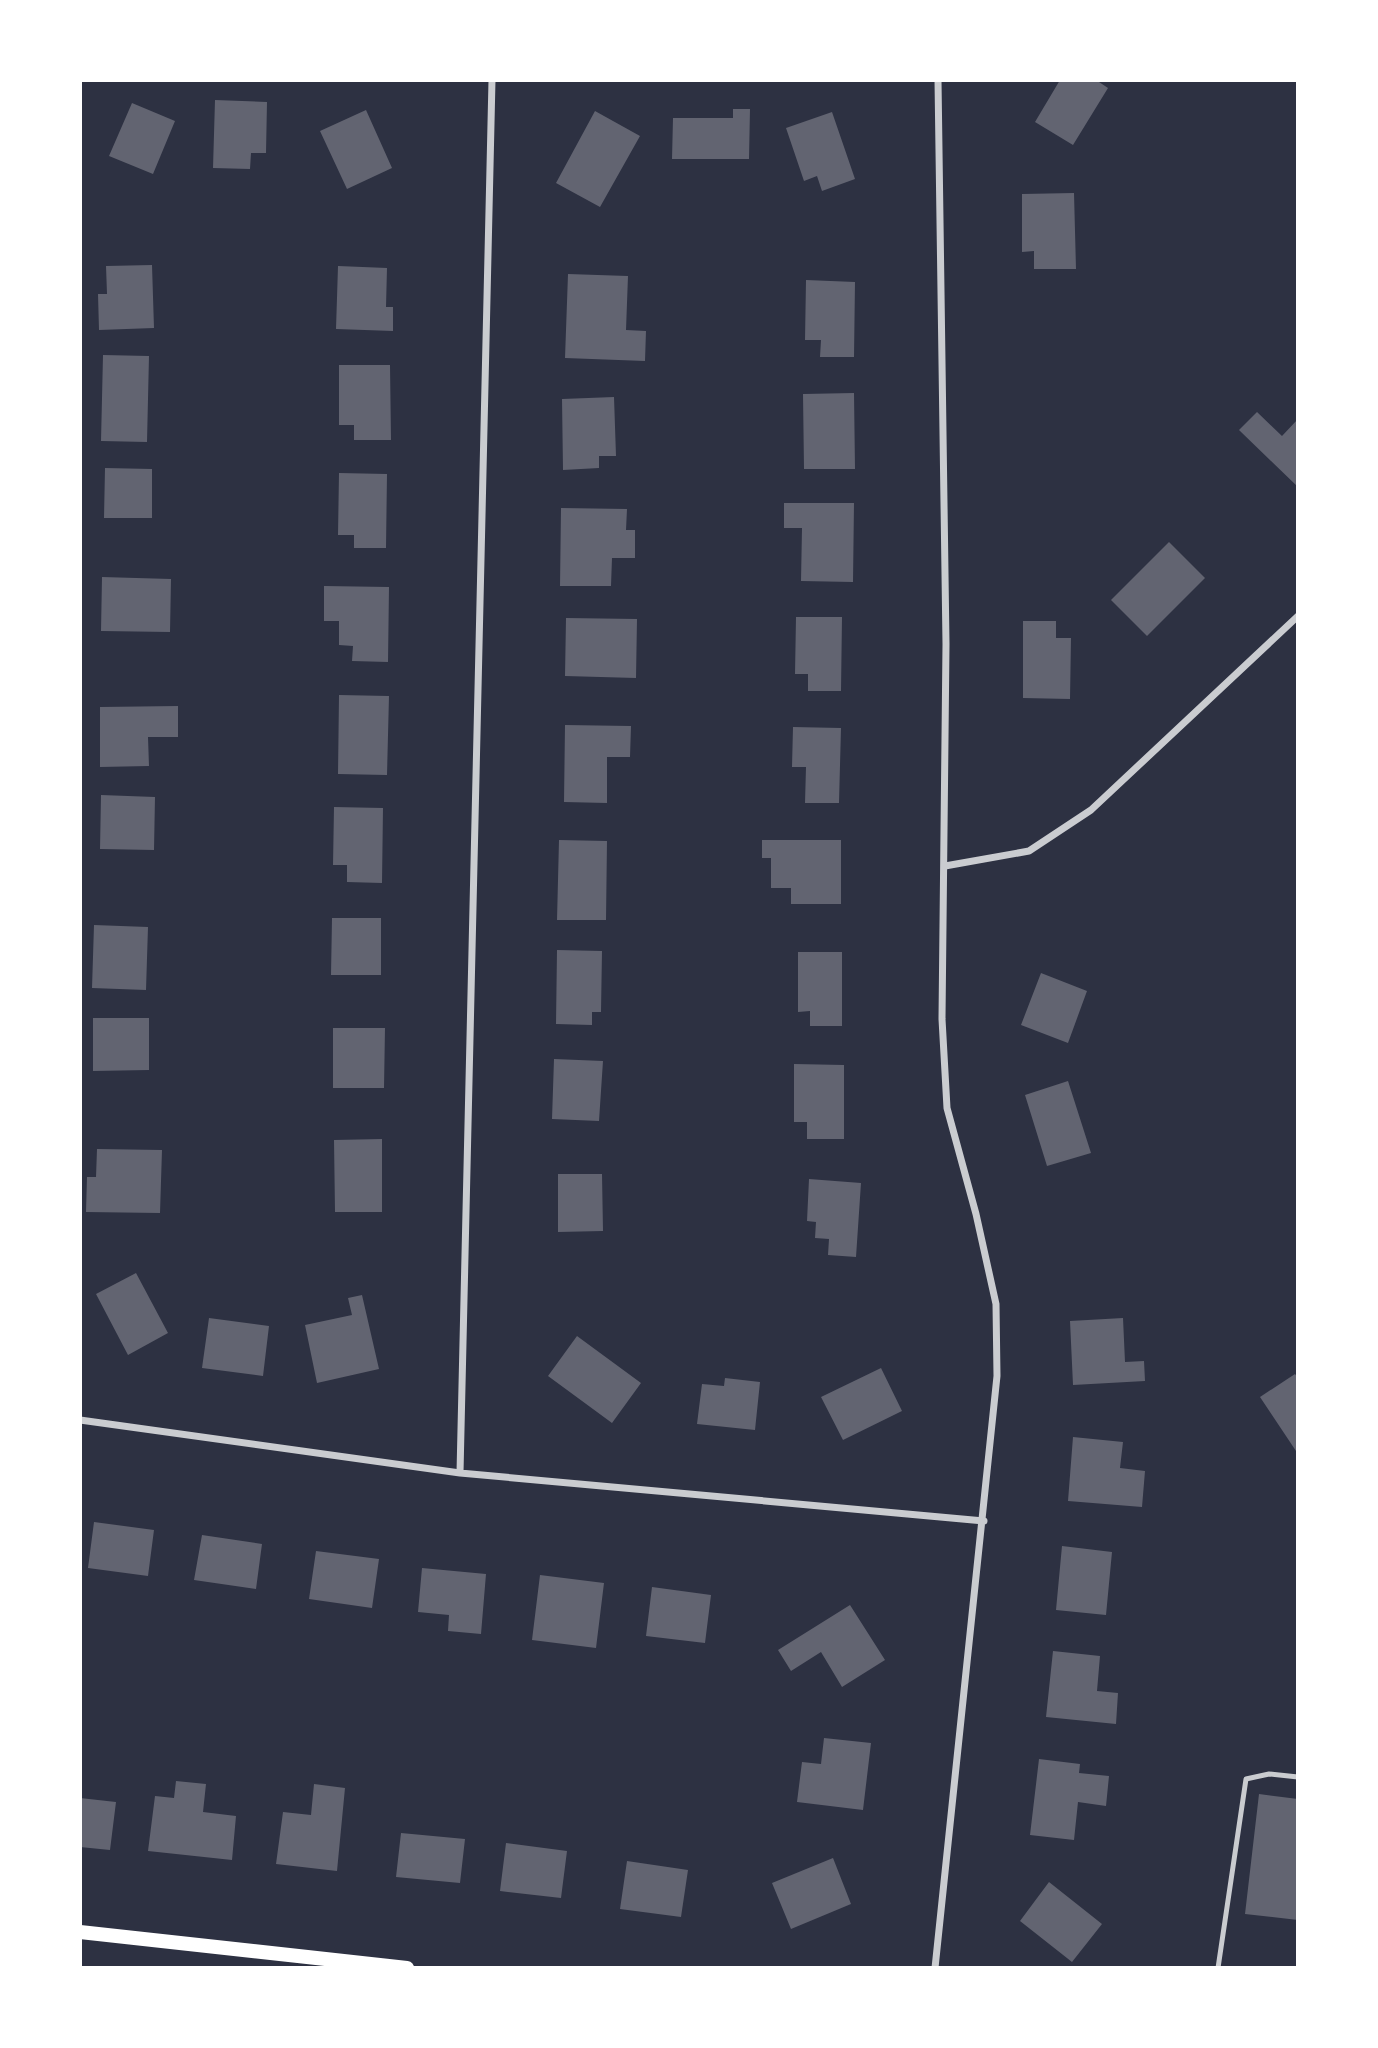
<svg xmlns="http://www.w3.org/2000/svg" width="1378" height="2048" font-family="'Varela Round',sans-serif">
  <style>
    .building { fill: #626471 }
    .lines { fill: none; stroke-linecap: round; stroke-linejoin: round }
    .service { stroke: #caccd0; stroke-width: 5 }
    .minor { stroke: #caccd0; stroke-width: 7 }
    .secondary { stroke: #fff; stroke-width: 14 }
  </style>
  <rect width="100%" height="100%" fill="#2d3142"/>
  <!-- building -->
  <path class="building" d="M1060 80H1096L1108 88 1073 145 1035 122Z
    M215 100 267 102 266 153H251L250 169 213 168Z
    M132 103 175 121 153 174 109 156Z
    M733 109H750L749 159H672L673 118H733Z
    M366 110 392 168 347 189 320 131Z
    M595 111 640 136 600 207 556 183Z
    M832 112 855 179 822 191 817 176 804 181 786 128Z
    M1074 193 1076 269H1034V251L1022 252V194Z
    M152 265 154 328 99 330 98 294H107L106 266Z
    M338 266 387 268 386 307H393V331L336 329Z
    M568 274 628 276 626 330 646 331 645 361 565 358Z
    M806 280 855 282 854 357H820L821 340H805Z
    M103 355 149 356 147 442 101 441Z
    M339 365H390L391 440H354V425H339Z
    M854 393 855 469H804L803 394Z
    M614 397 616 456H599V468L563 470 562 399Z
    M1257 412 1282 436 1298 419V487L1239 430Z
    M105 468 152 469V518H104Z
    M339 473 387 474 386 548H354V535H338Z
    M784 503H854L853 582 801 581 802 528H784Z
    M561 508 627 509 626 530H635V558H612L611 586H560Z
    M1169 542 1205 578 1147 636 1111 600Z
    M102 577 171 579 170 632 101 631Z
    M324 586 389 587 388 662 352 661 353 646 339 645V621H324Z
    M796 617H842L841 691H808V674H795Z
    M566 618 637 619 636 678 565 676Z
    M1023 621H1056V638H1071L1070 699 1023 698Z
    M339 695 389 696 387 775 338 774Z
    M178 706V737H148L149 766 100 767V707Z
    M565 725 631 726 630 757H607V803L564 802Z
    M793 727 841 728 839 803H805L806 767H792Z
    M101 795 155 797 154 850 100 849Z
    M334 807 383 808 382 883 347 882V865H333Z
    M559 840 607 841 606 920H557Z
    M762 840H841V904H791V888H771V858H762Z
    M332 918H381V975H331Z
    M94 925 148 927 146 990 92 988Z
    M557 950 602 951 601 1012H592V1025L556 1024Z
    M798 952H842V1026H810V1011L798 1012Z
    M1041 973 1087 991 1068 1043 1021 1025Z
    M93 1018H149V1070L93 1071Z
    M333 1028H385L384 1088H333Z
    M554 1059 603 1061 599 1121 552 1119Z
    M794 1064 844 1065V1139H807V1122H794Z
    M1068 1081 1091 1153 1047 1166 1025 1095Z
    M382 1139V1212H335L334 1140Z
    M97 1149 162 1150 160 1213 86 1212 87 1177H96Z
    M558 1174H602L603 1231 558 1232Z
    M809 1179 861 1183 856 1257 828 1255 829 1239 815 1238 816 1222 807 1221Z
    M136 1273 168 1333 128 1355 96 1294Z
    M362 1295 379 1369 317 1383 305 1325 352 1315 348 1298Z
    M209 1318 269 1326 263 1376 202 1368Z
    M1123 1318 1125 1362 1144 1361 1145 1381 1073 1385 1070 1321Z
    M577 1336 641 1383 612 1423 548 1376Z
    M881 1368 902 1411 843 1440 821 1397Z
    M1295 1374 1298 1378V1454L1260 1397Z
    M725 1378 760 1382 755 1430 697 1424 702 1384 724 1386Z
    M1073 1437 1123 1442 1120 1468 1145 1471 1142 1507 1068 1501Z
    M94 1522 154 1530 148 1576 88 1568Z
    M202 1535 262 1544 256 1589 194 1580Z
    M1062 1546 1112 1552 1106 1615 1056 1610Z
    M316 1551 379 1559 372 1608 309 1599Z
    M422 1568 486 1574 481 1634 448 1631 449 1615 418 1612Z
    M540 1575 604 1583 596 1648 532 1640Z
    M652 1587 711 1595 705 1643 646 1636Z
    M850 1605 885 1660 842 1687 821 1652 791 1671 778 1650Z
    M1053 1651 1100 1656 1097 1691 1118 1693 1116 1724 1046 1717Z
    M824 1738 871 1743 863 1810 797 1802 802 1762 821 1764Z
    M1039 1759 1080 1764 1079 1773 1109 1776 1106 1806 1078 1802 1074 1840 1030 1835Z
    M176 1781 206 1784 203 1812 236 1816 232 1860 148 1851 155 1796 174 1798Z
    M314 1784 345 1788 337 1871 276 1864 283 1812 311 1815Z
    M1259 1794 1298 1799V1920L1245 1914Z
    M80 1798 116 1802 110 1850 80 1847Z
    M401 1833 465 1839 460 1883 396 1877Z
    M506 1843 567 1851 561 1898 500 1891Z
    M833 1858 851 1904 791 1929 772 1883Z
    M627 1861 688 1870 681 1917 620 1909Z
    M1049 1882 1102 1924 1072 1962 1020 1921Z"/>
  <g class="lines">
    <!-- service -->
    <path class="service" d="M1218 1968 1246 1779 1269 1774 1298 1777"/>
    <!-- minor -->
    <path class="minor" d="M945 866 1029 851 1091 810 1298 616
      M80 1420 460 1473 984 1521
      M460 1473 492 80
      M935 1968 997 1376 996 1304 976 1214 947 1108 942 1019 946 644 938 80"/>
    <!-- secondary -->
    <path class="secondary" d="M80 1932 407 1968"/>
  </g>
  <!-- border -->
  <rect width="1378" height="2048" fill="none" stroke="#ffffff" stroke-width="164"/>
</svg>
